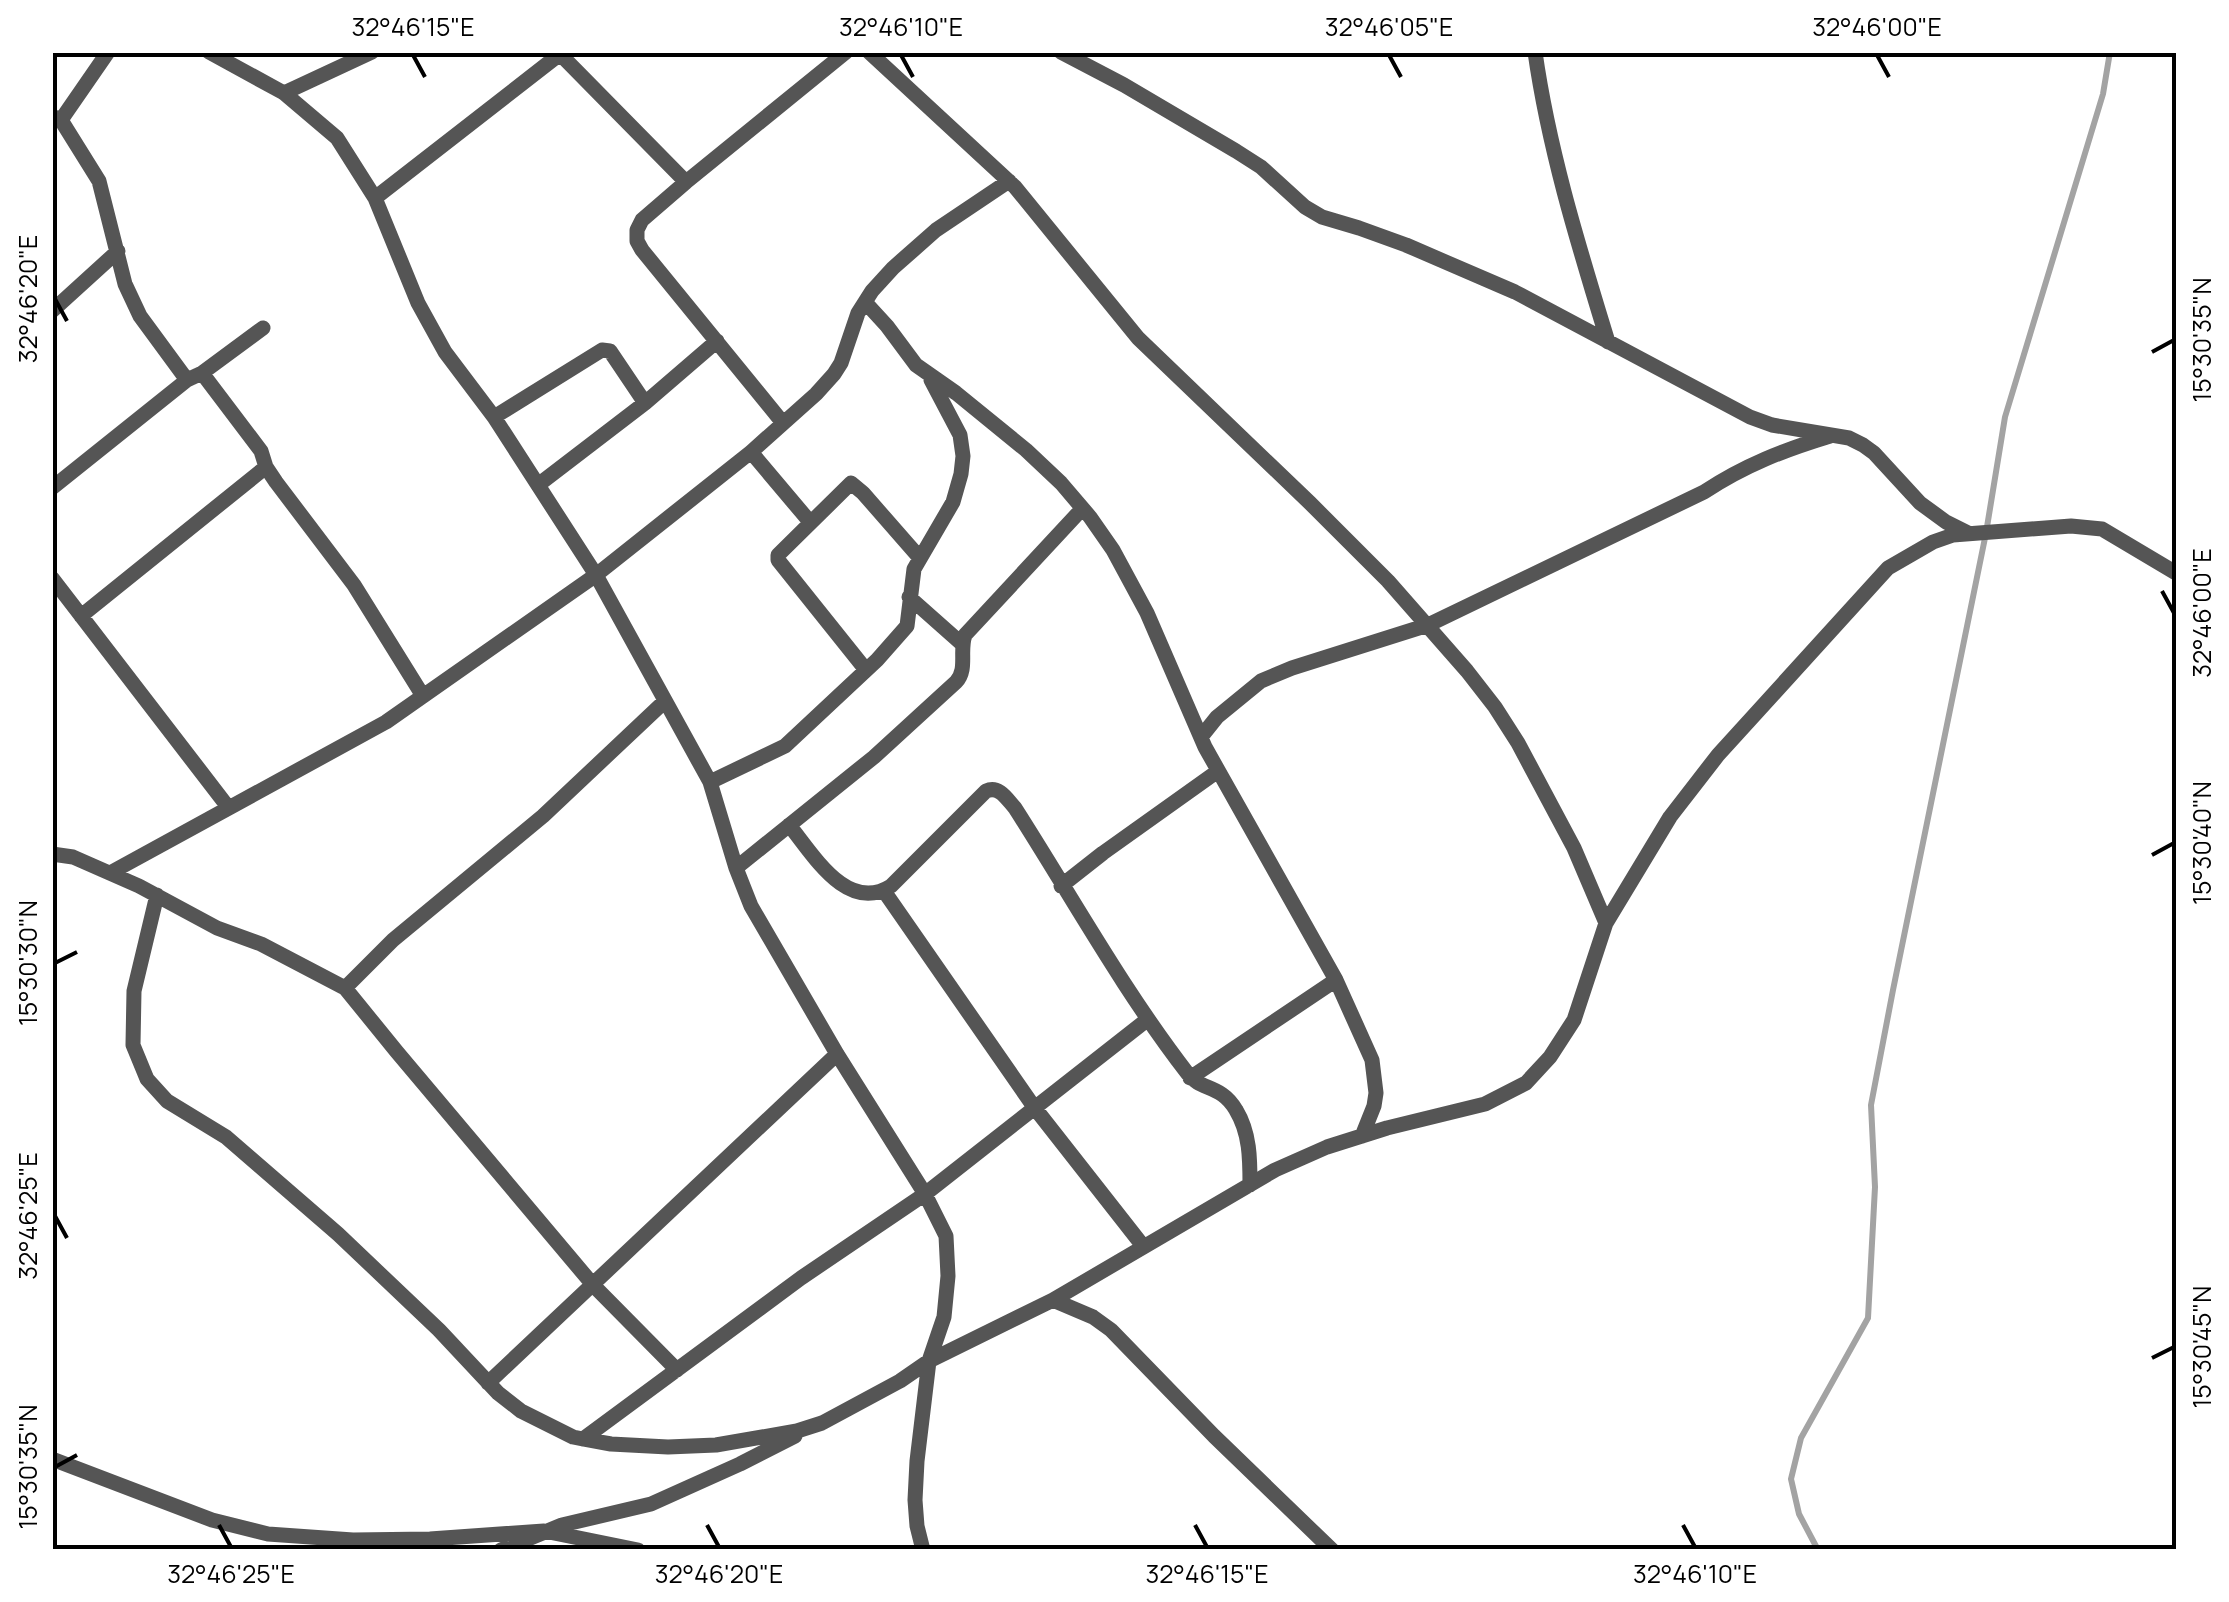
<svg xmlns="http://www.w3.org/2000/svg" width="2229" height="1602" font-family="Manrope,sans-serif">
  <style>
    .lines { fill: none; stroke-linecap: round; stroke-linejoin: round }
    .stream { stroke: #a3a3a3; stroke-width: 6 }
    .minor { stroke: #555; stroke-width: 15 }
    .ticks { fill: none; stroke: #000; stroke-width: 4 }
    .neatline { fill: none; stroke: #000; stroke-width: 4 }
    .ticks-label { font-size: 25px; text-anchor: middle; fill: #000 }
  </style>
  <rect width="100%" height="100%" fill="#fff"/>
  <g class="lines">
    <!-- stream -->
    <path class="stream" d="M1818 1550 1799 1514 1791 1479 1801 1438 1868 1318 1875 1187 1871 1105 1893 990 1986 533 2005 417 2103 94 2110 52"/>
    <!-- minor -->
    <path class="minor" d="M209 52 284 93 337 138 375 198 418 303 445 352 494 417 596 575 710 782 736 868 751 906 837 1054 925 1194 946 1236 948 1276 944 1317 929 1361 917 1461 915 1500 917 1526 923 1550
      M558 52 686 182
      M869 52 1015 187 1138 338 1310 503 1388 581 1467 671 1495 707 1518 743 1574 848 1606 923
      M1061 52 1124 85 1236 151 1261 167 1305 207 1322 217 1359 228 1406 245 1515 292 1750 417 1772 425 1849 438 1863 445 1874 453 1920 503 1946 522 1968 533
      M1535 52C1549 151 1579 247 1608 342
      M284 93 372 52
      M52 116 61 120 99 181 125 284 140 316 187 380
      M61 120 108 52
      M375 198 560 54
      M865 302 887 326 916 365 956 393 1026 450 1061 483 1090 517 1113 550 1147 613 1205 747 1336 980 1372 1060 1376 1093 1374 1106 1362 1136
      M52 311 118 251
      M202 373 261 451 266 467 276 482 354 585 423 696
      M494 417 602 350 610 351 645 403
      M783 423 642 250 637 241V230L642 220 686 182 846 52
      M751 452 810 522
      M538 485 645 403 717 341
      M52 488 187 380 202 373 263 328
      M52 578 228 807
      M909 597 962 644
      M81 616 266 467
      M866 670 778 560V555L851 483 863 493 919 557
      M1201 737 1217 717 1261 681 1292 668 1428 625 1704 492C1745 465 1784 450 1830 436
      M710 782 785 746 877 660 907 626 914 569 953 502 961 474 963 456 960 435 931 380
      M789 825C813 854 847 914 891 886L986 791C999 785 1007 799 1015 808 1072 897 1123 990 1188 1074 1201 1091 1221 1084 1236 1110 1250 1133 1250 1159 1250 1185
      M52 854 73 857 139 886 217 928 261 944 345 988 397 1052 594 1286 677 1370
      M736 868 874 757 956 682C968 669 959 651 965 635L1082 509
      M110 873 386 722 596 575 751 452 816 394 834 374 841 363 858 313 872 291 893 268 936 230 1009 181
      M1061 886 1103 853 1218 771
      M884 891 1034 1107 1143 1246
      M157 895 134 991 133 1045 147 1079 167 1101 226 1137 338 1234 439 1330 498 1393 521 1411 573 1437 583 1439 611 1444 668 1447 716 1445 797 1431 822 1423 900 1381 929 1361 1053 1300 1275 1170 1327 1147 1387 1128 1485 1104 1526 1083 1550 1057 1574 1020 1606 923 1670 817 1718 755 1888 568 1933 542 1953 535 2071 526 2102 529 2176 573
      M345 988 393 940 543 816 665 701
      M1190 1078 1336 980
      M1053 1300 1093 1317 1111 1330 1214 1436 1332 1550
      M488 1383 837 1054
      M583 1439 801 1278 925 1194 1148 1019
      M52 1459 212 1520 268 1534 353 1540 430 1539 544 1531 638 1550
      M501 1550 562 1525 651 1504 740 1464 795 1436"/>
  </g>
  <!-- ticks -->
  <path class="ticks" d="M413 55 425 77M901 55 913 77M1389 55 1401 77M1877 55 1889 77M55 299 67 321M2152 352 2174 340M2162 591 2174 613M2152 855 2174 843M55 963 77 952M55 1216 67 1238M2152 1358 2174 1347M55 1467 77 1455M219 1525 231 1547M707 1525 719 1547M1195 1525 1207 1547M1683 1525 1695 1547"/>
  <!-- border -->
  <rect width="2229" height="1602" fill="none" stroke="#ffffff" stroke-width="110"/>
  <rect x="55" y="55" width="2119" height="1492" class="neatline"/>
  <g class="ticks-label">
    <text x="413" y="36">32°46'15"E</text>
    <text x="901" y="36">32°46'10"E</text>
    <text x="1389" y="36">32°46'05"E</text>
    <text x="1877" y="36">32°46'00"E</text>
    <text transform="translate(28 299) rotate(-90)" y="9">32°46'20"E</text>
    <text transform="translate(2202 340) rotate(-90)" y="9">15°30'35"N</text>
    <text transform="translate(2202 613) rotate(-90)" y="9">32°46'00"E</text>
    <text transform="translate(2202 843) rotate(-90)" y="9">15°30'40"N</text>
    <text transform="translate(28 963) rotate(-90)" y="9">15°30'30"N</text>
    <text transform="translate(28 1216) rotate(-90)" y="9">32°46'25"E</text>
    <text transform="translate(2202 1347) rotate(-90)" y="9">15°30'45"N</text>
    <text transform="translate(28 1467) rotate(-90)" y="9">15°30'35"N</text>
    <text x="231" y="1583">32°46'25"E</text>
    <text x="719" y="1583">32°46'20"E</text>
    <text x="1207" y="1583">32°46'15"E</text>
    <text x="1695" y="1583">32°46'10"E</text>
  </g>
</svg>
